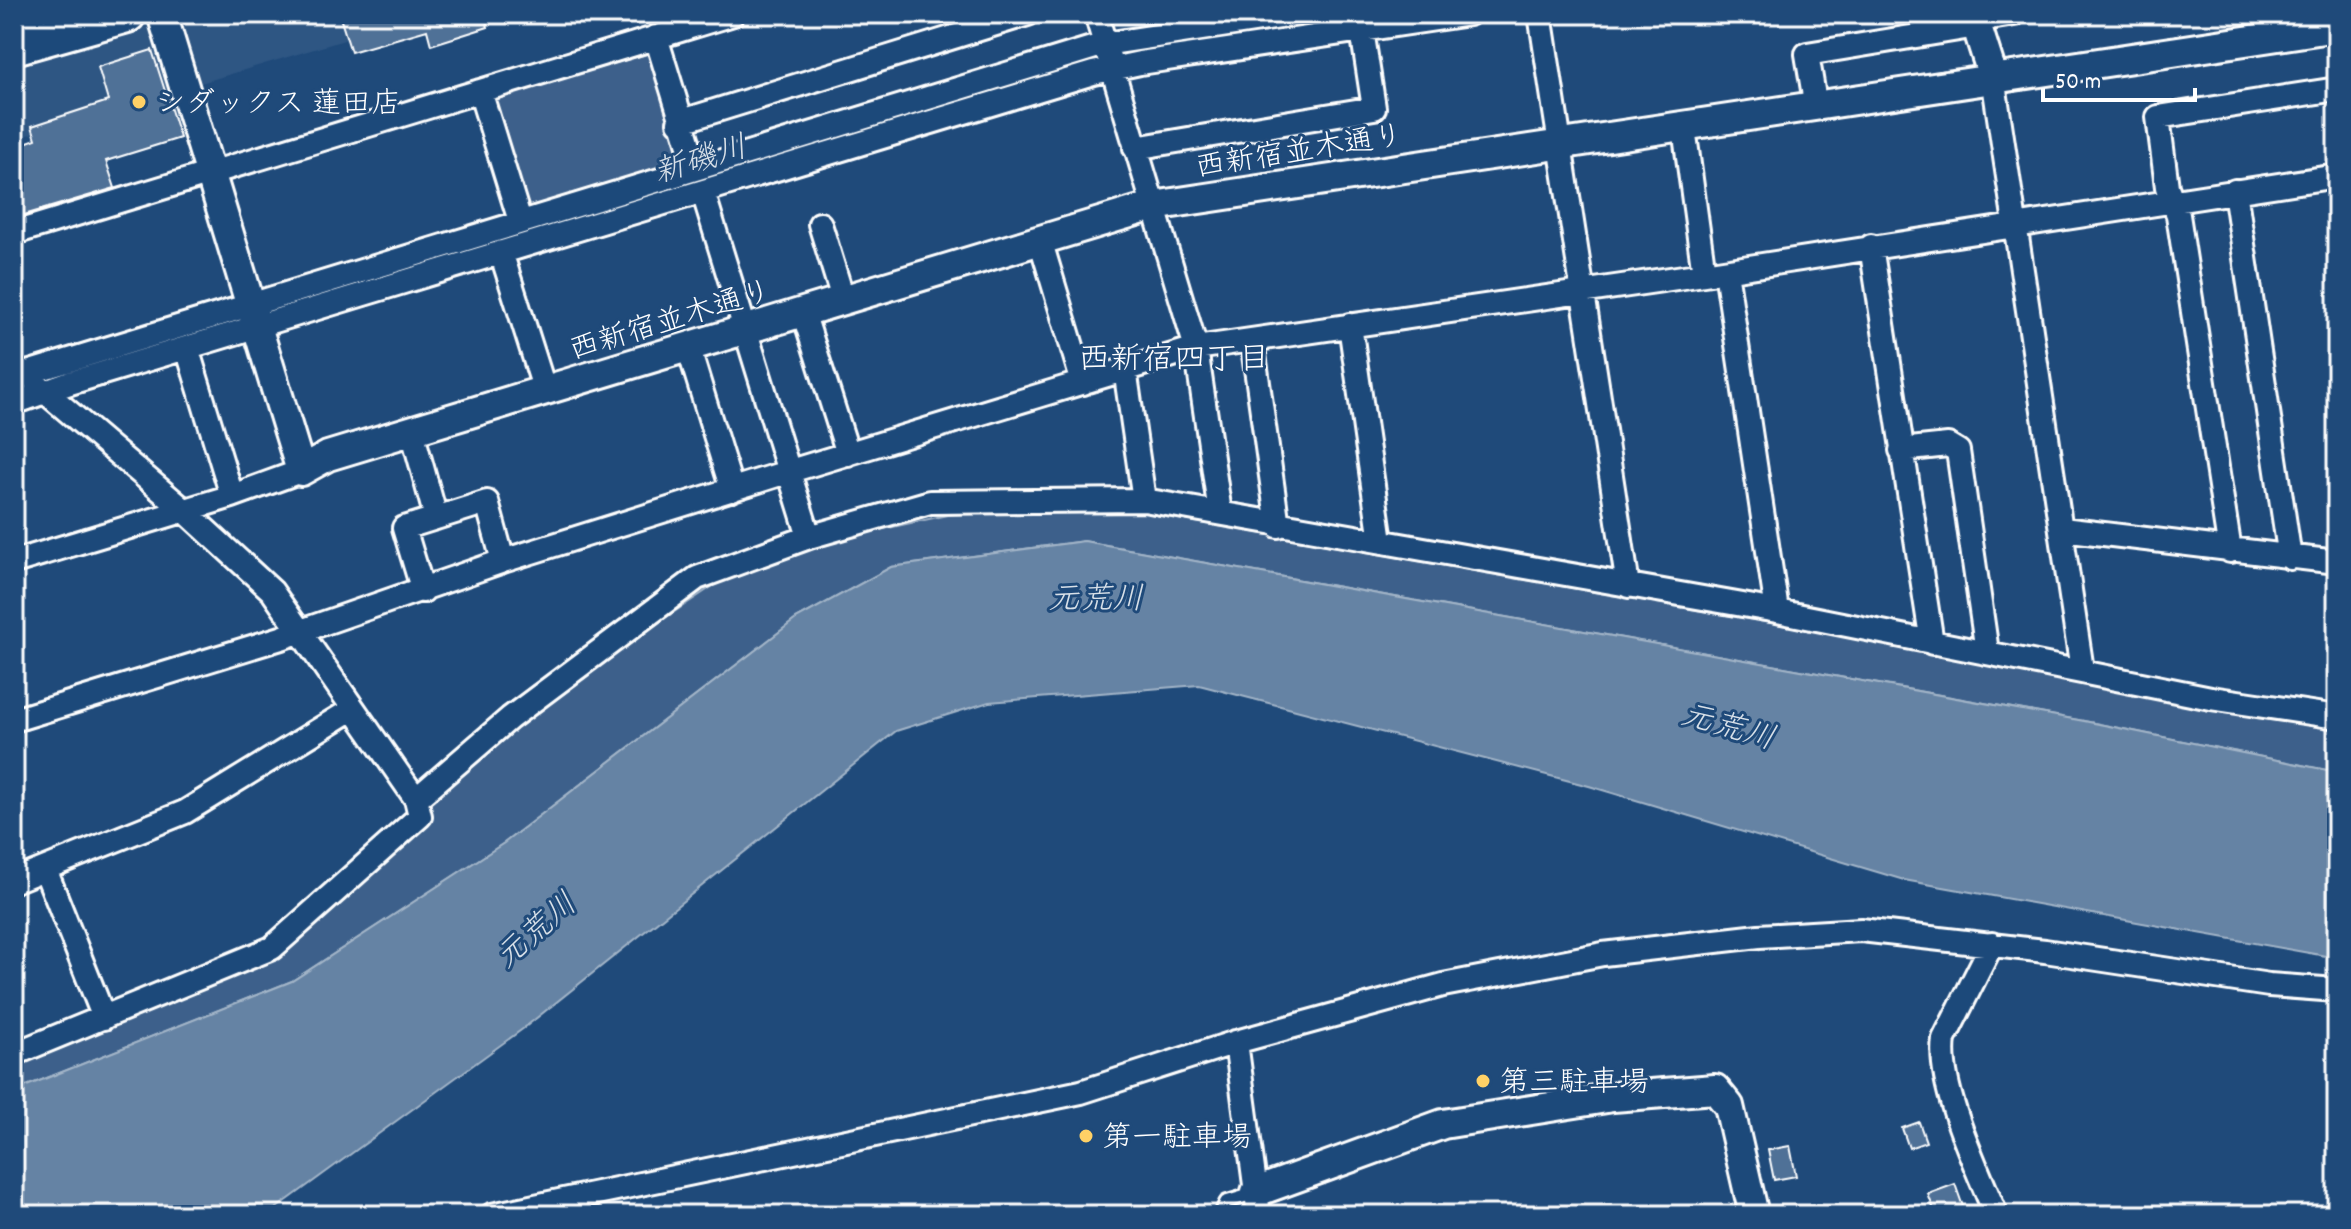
<svg xmlns="http://www.w3.org/2000/svg" width="2351" height="1229" font-family="Dekko,'Klee One',sans-serif">
  <style>
    .built { fill: #2e5683 }
    .green { fill: #3c618b; stroke: #9eb0c5; stroke-width: 2 }
    .water { fill: #6583a4; stroke: #a3b5c8; stroke-width: 2 }
    .building { fill: #507197; stroke: #fff; stroke-width: 2 }
    .lines { fill: none; stroke-linecap: round; stroke-linejoin: round }
    .service-casing { stroke: #fff; stroke-width: 17 }
    .minor-casing { stroke: #fff; stroke-width: 28 }
    .tertiary-casing { stroke: #fff; stroke-width: 34 }
    .primary-casing { stroke: #fff; stroke-width: 42 }
    .service { stroke: #1f4a7a; stroke-width: 11 }
    .minor { stroke: #1f4a7a; stroke-width: 22 }
    .tertiary { stroke: #1f4a7a; stroke-width: 28 }
    .primary { stroke: #1f4a7a; stroke-width: 36 }
    .poi-dot { fill: #ffd166; stroke: #1f4a7a; stroke-width: 3 }
    .labels { text-anchor: middle; stroke-width: 6; stroke-linejoin: round; paint-order: stroke }
    .poi-label { font-size: 30px; fill: #fff; stroke: #1f4a7a; text-anchor: start }
    .street-label { font-size: 30px; fill: #fff; stroke: #1f4a7a }
    .water-label { font-size: 32px; font-style: italic; fill: #d8e0e8; stroke: #1f4a7a }
    .neighbourhood-label { font-size: 32px; fill: #fff; stroke: #1f4a7a }
  </style>
  <rect width="100%" height="100%" fill="#1f4a7a"/>
  <filter id="ink" filterUnits="userSpaceOnUse"><feTurbulence type="fractalNoise" baseFrequency=".0125" numOctaves="2"/><feDisplacementMap in="SourceGraphic" scale="16" xChannelSelector="R" yChannelSelector="G"/><feConvolveMatrix kernelMatrix="1 2 1 2 8 2 1 2 1" color-interpolation-filters="sRGB"/></filter>
  <g filter="url(#ink)">
    <!-- built -->
    <path class="built" d="M189 14H431L14 139V67Z"/>
    <!-- green -->
    <path class="green" d="M654 52 688 170 525 218 491 99Z
      M1093 504 2141 688 2337 716V772L2084 721 1084 541 891 567 796 619 504 843 292 981 14 1091V1063L274 958 432 816 430 799 595 665 722 580 811 545 947 515Z"/>
    <!-- water -->
    <path class="water" d="M1084 541 2084 721 2337 772V958L1904 880 1589 786 1199 685 989 702 896 731 524 1028 267 1215H14V1091L292 981 504 843 796 619 891 567Z"/>
    <!-- building -->
    <path class="building" d="M339 14H484L488 27 431 45 427 30 351 52Z
      M152 50 180 138 106 161 115 188 14 218V147L36 139 32 126 108 101 98 67Z
      M1919 1122 1926 1142 1909 1148 1902 1128Z
      M1790 1146 1796 1176 1774 1180 1768 1150Z
      M1955 1184 1966 1215H1936L1928 1194Z"/>
    <g class="lines">
      <defs>
        <path id="service" d="M1220 1215 1226 1202 1256 1193"/>
        <path id="minor" d="M1096 14 1196 348 1220 513
          M1540 14 1628 586
          M656 37 696 168
          M1993 77 2082 670
          M480 91 520 221
          M1816 108 1807 54 1965 28 1990 18 2014 14
          M679 122 1028 14
          M1684 128 1704 274
          M1135 148 1374 108 1362 30
          M2235 191 2290 558
          M703 192 809 537
          M820 224 844 302
          M14 233 733 14
          M1041 243 1083 383
          M1871 246 1932 643
          M501 252 545 391
          M1726 271 1777 611
          M804 315 848 454
          M1350 325 1381 541
          M1252 340 1278 526
          M187 348 232 496
          M689 350 732 490
          M1125 369 1144 500
          M24 374 1105 44 1300 14
          M14 403 70 383 1093 73 1140 63 1469 14
          M412 431 436 518
          M1901 450 1948 445 1958 451 1987 652
          M2062 529 2337 562
          M2230 551 2178 215 2167 187 2158 117 2337 89
          M14 562 232 496 301 471
          M423 591 404 528 487 502 503 561
          M14 720 281 638 503 561 787 472 1196 348 1704 274 2337 176
          M416 799 510 718 697 578 809 537 930 502 1144 500 1777 611 2211 698 2337 717
          M45 869 104 1018
          M14 881 185 812 351 710
          M1992 944 1944 1039C1937 1087 1978 1170 1996 1215
          M1236 1042 1259 1215
          M14 1054 272 948 420 816 416 799 272 591 184 510 36 384
          M492 1215 1081 1092 1236 1042 1443 985 1603 954 1759 936 1861 930 2045 951 2269 985 2337 990"/>
        <path id="tertiary" d="M162 14 301 471 328 456 1153 206 2337 27
          M1973 14 1993 77
          M1256 1192 1443 1124 1613 1097 1715 1089 1729 1106 1754 1215"/>
        <path id="primary" d="M14 18 27 14
          M14 46 127 14"/>
      </defs>
      <!-- service casing -->
      <use href="#service" class="service-casing"/>
      <!-- minor casing -->
      <use href="#minor" class="minor-casing"/>
      <!-- tertiary casing -->
      <use href="#tertiary" class="tertiary-casing"/>
      <!-- primary casing -->
      <use href="#primary" class="primary-casing"/>
      <!-- service -->
      <use href="#service" class="service"/>
      <!-- minor -->
      <use href="#minor" class="minor"/>
      <!-- tertiary -->
      <use href="#tertiary" class="tertiary"/>
      <!-- primary -->
      <use href="#primary" class="primary"/>
    </g>
  </g>
  <!-- markers -->
  <g class="poi-dot">
    <circle cx="139" cy="102" r="8"/>
    <circle cx="1483" cy="1081" r="8"/>
    <circle cx="1086" cy="1136" r="8"/>
  </g>
  <g class="labels">
    <!-- poi labels -->
    <g class="poi-label">
      <text x="155" y="112">シダックス 蓮田店</text>
      <text x="1499" y="1091">第三駐車場</text>
      <text x="1102" y="1146">第一駐車場</text>
    </g>
    <!-- street labels -->
    <g class="street-label">
      <text transform="translate(1299 150) rotate(-9)" y="10">西新宿並木通り</text>
      <text transform="translate(670 319) rotate(-17)" y="10">西新宿並木通り</text>
    </g>
    <!-- water labels -->
    <g class="water-label">
      <text transform="translate(700 158) rotate(-17)" y="11">新磯川</text>
      <text x="1096" y="608">元荒川</text>
      <text transform="translate(1729 725) rotate(16)" y="11">元荒川</text>
      <text transform="translate(535 929) rotate(-41)" y="11">元荒川</text>
    </g>
    <!-- neighbourhood labels -->
    <g class="neighbourhood-label">
      <text x="1174" y="368">西新宿四丁目</text>
    </g>
  </g>
  <!-- margin -->
  <rect width="2351" height="1229" fill="none" stroke="#1f4a7a" stroke-width="48"/>
  <rect x="24" y="24" width="2303" height="1181" fill="none" stroke="#fff" stroke-width="3" filter="url(#ink)"/>
  <!-- scale -->
  <path d="M2043 88v12h152v-12" fill="none" stroke="#ffffff" stroke-width="4"/>
  <text x="2055" y="88" font-size="24" fill="#ffffff" stroke="#1f4a7a" stroke-width="6" paint-order="stroke">50 m</text>
</svg>
